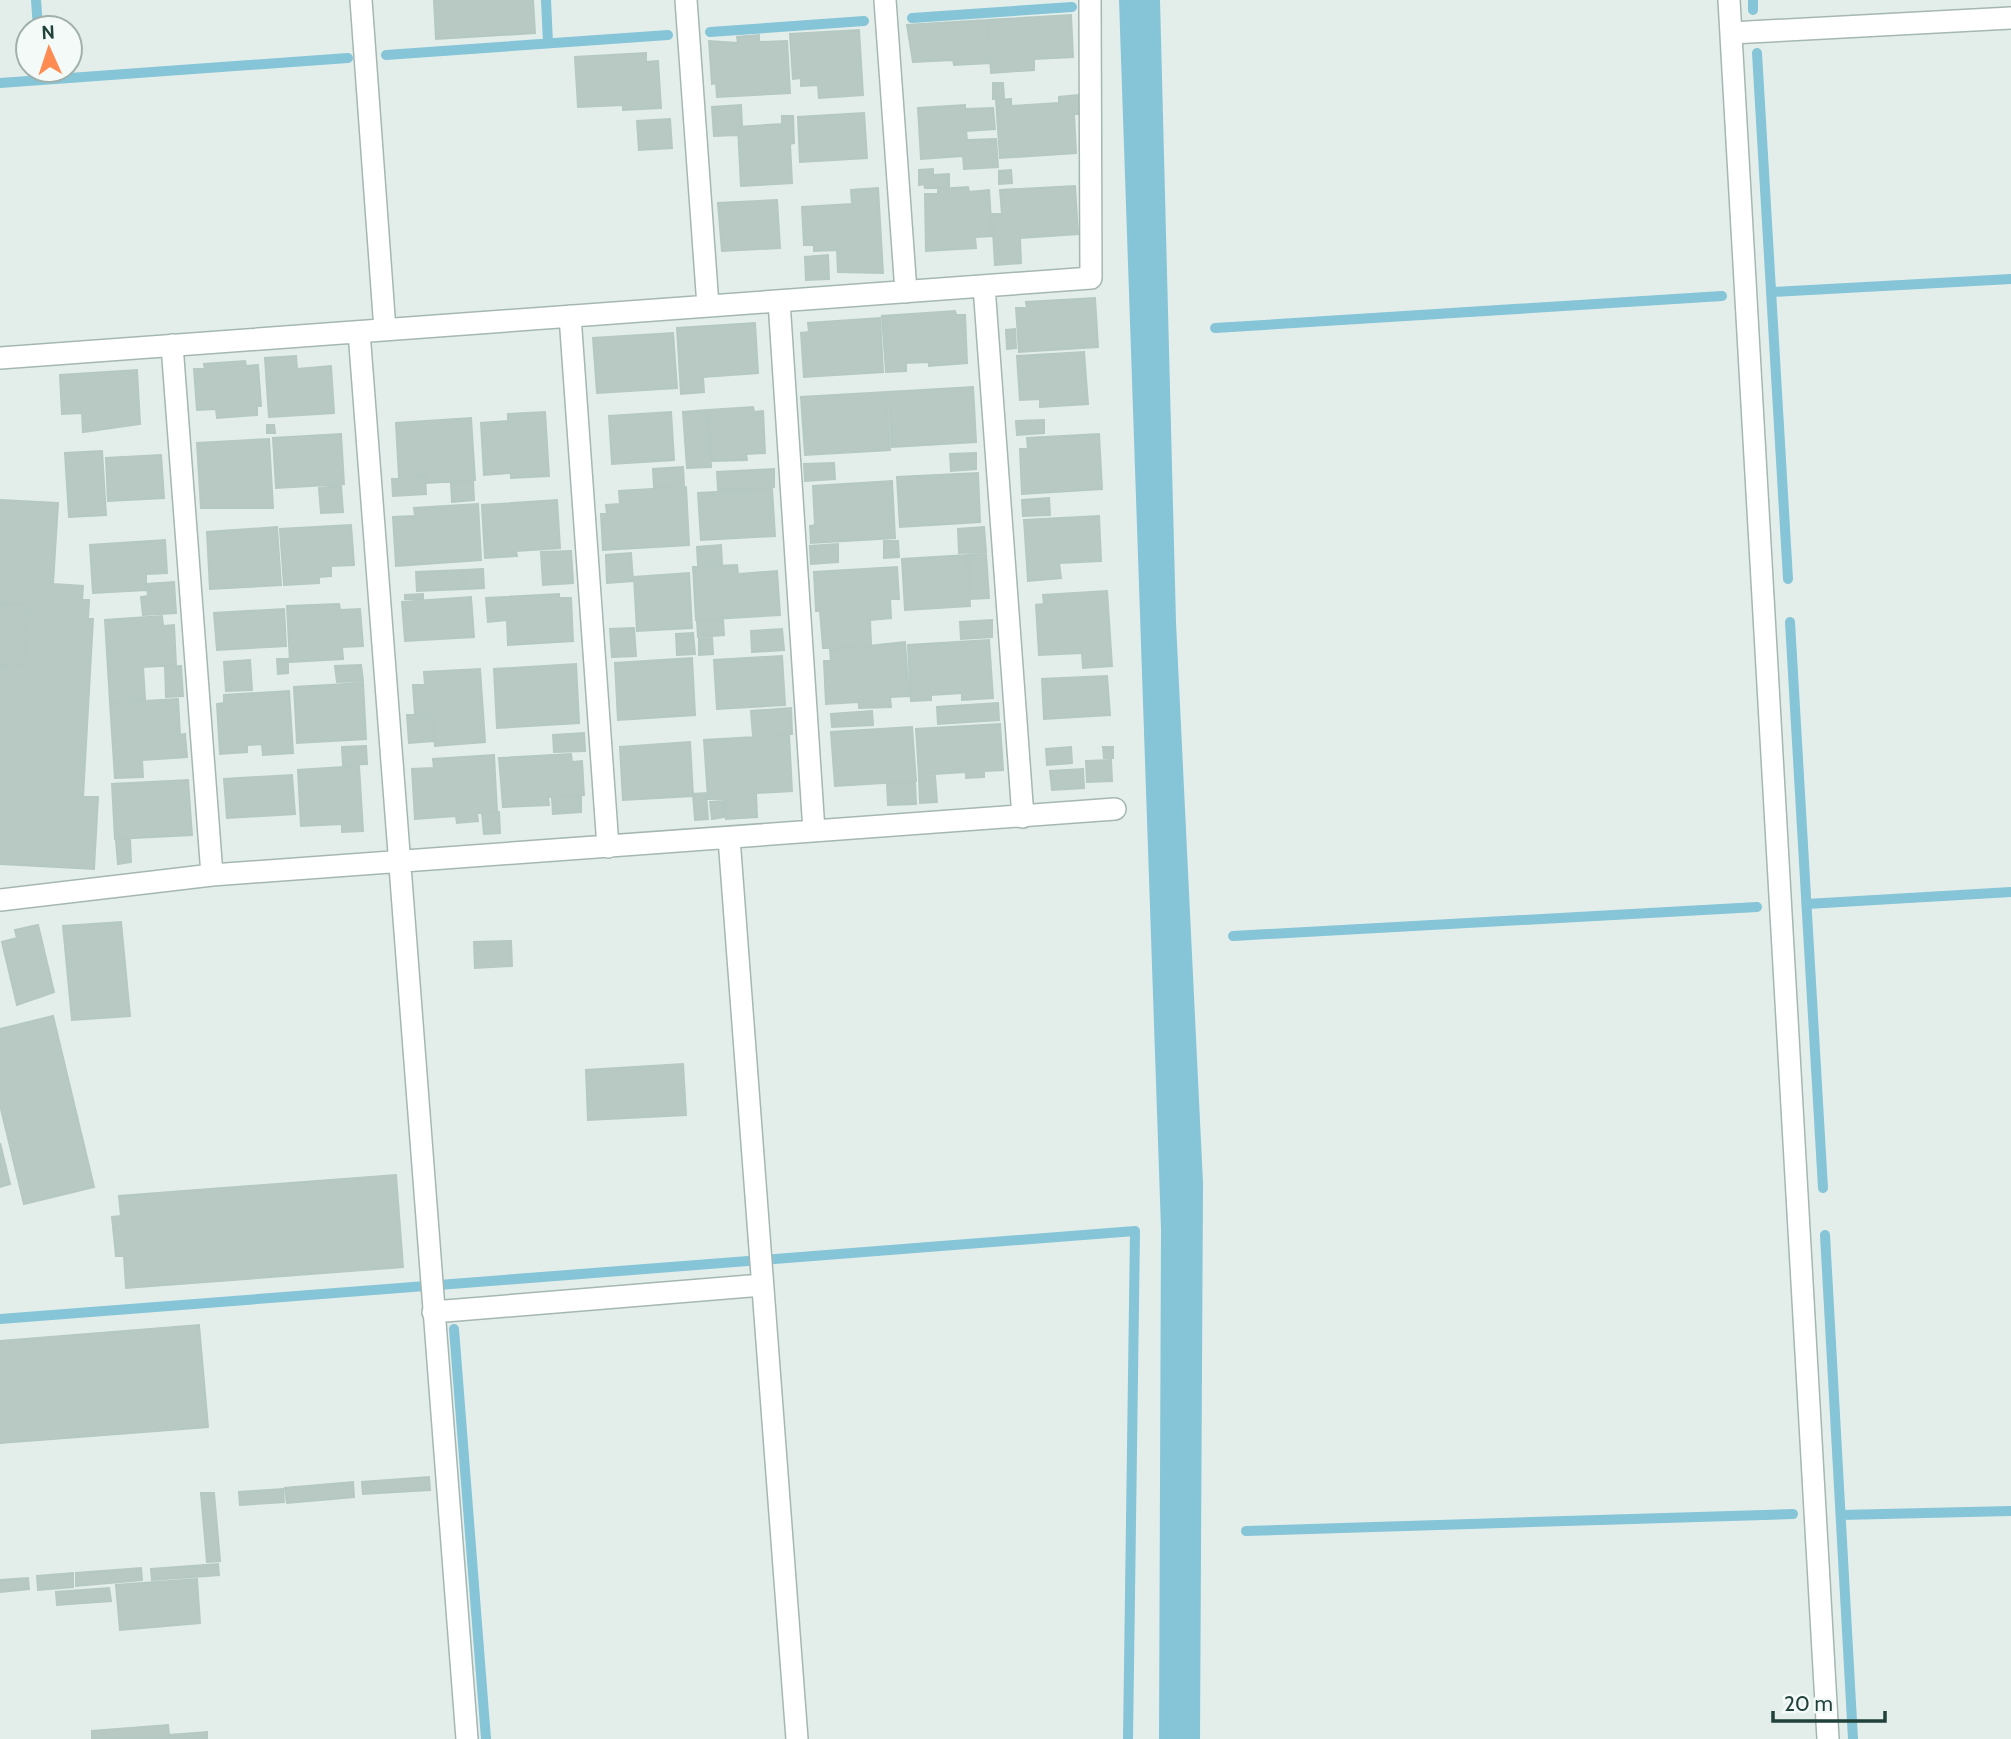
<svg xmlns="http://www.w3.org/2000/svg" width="2011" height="1739" font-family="Cabin,sans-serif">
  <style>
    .water { fill: #86c4d8 }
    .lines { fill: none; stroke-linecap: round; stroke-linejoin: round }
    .stream { stroke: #86c4d8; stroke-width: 10 }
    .building { fill: #b8c9c3; stroke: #b5c8c2; stroke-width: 2 }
    .minor-casing { stroke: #a5b7b2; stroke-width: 24 }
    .minor { stroke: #fff; stroke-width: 21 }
  </style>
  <rect width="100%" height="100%" fill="#e3eeea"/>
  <!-- water -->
  <path class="water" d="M1119 0H1160L1176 622 1203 1183 1200 1739H1159L1161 1229Z"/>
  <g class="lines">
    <!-- stream -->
    <path class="stream" d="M36 0 38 28
      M546 0 548 43
      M1753 0V10
      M912 18 1072 7
      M710 32 864 21
      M1757 53 1788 579
      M386 55 668 35
      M0 83 348 58
      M1772 292 2011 279
      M1215 328 1722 296
      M1790 622 1823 1188
      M1807 904 2011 892
      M1233 936 1757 907
      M1825 1235 1853 1739
      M0 1319 1135 1231 1128 1739
      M454 1329 486 1739
      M1841 1515 2011 1511
      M1246 1531 1793 1514"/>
  </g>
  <!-- building -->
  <path class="building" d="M434 0H533L535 33 436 39Z
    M1071 15 1073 57 1034 59V70L991 73 988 20Z
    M987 20 990 63 954 65 953 60 913 62 907 25Z
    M859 30 863 95 819 98 818 85 801 86V78L793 79 790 34Z
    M759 35V42L787 41 790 93 717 97 716 83 712 84 709 41 738 43 737 37Z
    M646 53V62L658 61 661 108 623 110V105L578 107 575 57Z
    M993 83H1003L1004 98 993 99Z
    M1078 95 1079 114H1074L1076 153 1000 158 996 100 1011 99V106L1059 103V97Z
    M741 105 742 126H737V135L714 136 712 107Z
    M965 105V109L993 108 995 129 966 131 967 140 996 139 998 167 964 169 963 156 921 159 918 108Z
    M864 113 867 158 800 162 798 117Z
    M782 116H793L794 143 790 144 792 183 741 186 738 127 782 124Z
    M670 119 672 148 639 150 637 121Z
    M933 169V175L949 174V187L925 188 924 184 919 185V170Z
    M1011 170 1012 183 999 184V171Z
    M1075 186 1078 234 1020 238 1021 263 995 265 992 214H1002L1000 190Z
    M968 187 969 192 989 190 992 236 975 237 976 248 926 251 925 194H938V189Z
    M878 188 883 273 838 272 837 250 814 251V245H804L802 207 852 204 851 190Z
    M777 200 780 248 722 251 718 203Z
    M828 255 829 279 806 280 805 257Z
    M1095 298 1098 347 1019 352 1016 308H1027L1026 302Z
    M955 311 956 315H965L967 363 929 366V362L906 363V371L886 372 882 316Z
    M880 318 883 372 804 377 801 333 809 332 808 323Z
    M755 323 758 373 703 377 704 392 681 394 677 328Z
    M1015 329 1016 348 1007 349 1006 330Z
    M673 333 677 388 597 393 593 338Z
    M1084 352 1088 404 1040 407V399L1020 400 1017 356Z
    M296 356 297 369 331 366 334 413 269 417 265 358Z
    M245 361 246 366 258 365 261 406H257V415L217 418 216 409 197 410 194 369H205L204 364Z
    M137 370 140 424 83 432 82 413 62 414 60 375Z
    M973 387 976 442 892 447 888 392Z
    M886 392 890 450 805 455 801 397Z
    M753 407 754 412 763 411 765 453 746 454 747 460 712 461 709 410Z
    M707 410 711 467 687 468 683 412Z
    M545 412 549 476 511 478V473L484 475 481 423 508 421V414Z
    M671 412 674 460 612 464 609 416Z
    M471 418 475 480 427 483V475L399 477 396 423Z
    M1044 420V433L1017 435 1016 421Z
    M267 425H274L275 433H267Z
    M341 434 344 484 276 488 273 438Z
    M1099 434 1102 489 1022 494 1020 449H1028L1027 438Z
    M269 439 273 508H201L197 443Z
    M102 451 106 515 69 517 65 453Z
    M976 453V469L951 471 950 454Z
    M161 455 164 498 108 501 106 458Z
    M834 463 835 479 805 481 804 464Z
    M683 467 684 485 654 487 653 469Z
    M774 469V487L718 490 717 472Z
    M978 473 980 522 900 527 897 477Z
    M425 477 426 494 393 496 392 479Z
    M473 481 474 500 452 502 451 483Z
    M892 481 895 538 811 543 810 526 815 525 813 486Z
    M341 486 343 512 321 513 319 488Z
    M686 487 689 545 603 550 601 514H607L606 505 620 504 619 491Z
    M772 489 775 536 701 540 698 493Z
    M1049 498 1050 515 1023 516 1022 500Z
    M0 500 58 503 53 584 83 586 82 600H89L88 619H93L83 797H98L94 869 0 864V666L24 667 27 605 0 603Z
    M557 500 560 548 516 551 517 556 485 558 482 505Z
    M478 504 481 560 396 566 393 517 415 516 414 508Z
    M1099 516 1101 561 1059 563 1061 578 1028 581 1024 520Z
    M351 525 354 565 331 566V576L319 577V583L284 585 280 529Z
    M277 527 281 585 210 589 207 532Z
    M984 527 986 552 959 553 958 529Z
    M165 540 167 573 146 574V590L93 593 90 545Z
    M884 541H898L899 557 884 558Z
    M838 544V562L811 564 810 546Z
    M721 545 722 564 698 565 697 547Z
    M571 551 573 583 543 585 541 552Z
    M631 553 633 581 607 583 606 555Z
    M986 554 989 598 970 599 968 555Z
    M967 555 970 606 905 610 902 559Z
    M737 565 738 574 777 571 780 615 696 620 693 567Z
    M897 567 899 599H890L891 618 870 620 871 645 823 648 820 611H816L814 572Z
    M483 569 484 588 466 589 465 570Z
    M463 570 464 589 417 591 416 572Z
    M689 573 692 628 637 631 634 577Z
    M174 582 176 613 143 615 141 597 148 596 147 584Z
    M1107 591 1112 666 1083 668 1082 653 1039 655 1036 605 1044 604 1043 595Z
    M423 594V599H405V595Z
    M559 594V598H571L573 641 508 645 507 620 488 622 486 598Z
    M471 597 474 637 405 641 402 602Z
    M0 604 27 605 24 666 0 665Z
    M339 604 340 610 360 609 363 646 342 647 343 659 290 662 287 606Z
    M284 609 286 646 217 650 214 613Z
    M162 616 163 626 174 625 176 665 143 667 145 699 110 702 105 620Z
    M723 620 724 635 698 637 697 621Z
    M992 620V637L961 639 960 622Z
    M634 628 636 656 612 657 610 629Z
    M782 629 784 650 752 652 751 631Z
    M693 633 695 654 677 655 676 634Z
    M712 638 713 654 699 655V639Z
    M989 640 993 698 962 700V693L931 695V700L911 701 908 645Z
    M905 642 909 696 890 697 891 707 859 708V702L826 704 824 661H831L830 650Z
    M782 656 785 705 717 709 714 660Z
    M692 658 695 715 618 720 615 663Z
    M277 659H288V673L278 674Z
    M250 660 252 690 226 691 224 662Z
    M576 664 579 723 497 728 494 669Z
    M361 665 363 681 337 682 335 666Z
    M181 666 183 696 166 697 165 667Z
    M480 669 485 742 435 746 433 713 415 714 413 685H425L424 672Z
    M1107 676 1110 715 1044 719 1042 679Z
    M363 683 366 739 297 743 294 687Z
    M289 691 293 753 263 755 262 744 247 745V752L220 754 217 704 224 703V695Z
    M178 699 180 735 185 734 187 757 142 760 143 777 115 778 110 703Z
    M998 703 999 720 938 724 937 707Z
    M791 708 792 734 753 736 751 711Z
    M872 711 873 725 832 727 831 714Z
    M431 714 433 741 409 743 407 715Z
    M1000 724 1003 770 984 771V777L966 778V772L919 775 916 729Z
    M912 727 916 781 835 786 831 732Z
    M584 733 585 751 554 752 553 735Z
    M789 735 792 791 756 793 757 817 726 819 724 799H708L704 740Z
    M690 742 693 796 623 800 620 747Z
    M366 746 367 764 343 765 342 747Z
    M1071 747 1072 763 1047 765 1046 749Z
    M1103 747H1113V758H1104Z
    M571 754 572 762 582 761 584 795 548 797 549 805 503 807 499 758Z
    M494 755 497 812 477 813 478 821 457 823 456 816 415 819 412 769 434 768 433 759Z
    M1111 760 1112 781 1087 782 1086 761Z
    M359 766 363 831 342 832V824L301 826 298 770Z
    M1083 769 1084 788 1052 790 1050 771Z
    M292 775 295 814 227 818 224 779Z
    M935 776 937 802 920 803 919 777Z
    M188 780 192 835 115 839 112 784Z
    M915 782 916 804 888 805 887 784Z
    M706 793 708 819 695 820 693 794Z
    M581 796V812L553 814 552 798Z
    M723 801 724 817 712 819 710 802Z
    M499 812 500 833 484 834 482 813Z
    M116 840H130L131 862 118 864Z
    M121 922 130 1016 72 1020 63 926Z
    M38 925 54 992 17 1005 2 942 17 938 15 930Z
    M511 941 512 966 475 968 474 942Z
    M53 1016 94 1187 24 1204 0 1105V1029Z
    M683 1064 686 1115 588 1120 586 1070Z
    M0 1143 10 1184 0 1187Z
    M396 1175 403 1267 126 1288 124 1256H116L112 1217 121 1216 119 1196Z
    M199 1325 208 1427 0 1443V1341Z
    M429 1477 430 1490 363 1494 362 1482Z
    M353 1482 354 1497 287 1503 285 1488Z
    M283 1489 284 1502 240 1505 239 1492Z
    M201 1493H214L220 1561 207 1562Z
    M218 1564 219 1575 152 1580 151 1569Z
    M141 1568 142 1580 76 1586V1573Z
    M73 1573V1587L38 1590 37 1576Z
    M28 1578 29 1589 0 1592V1580Z
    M197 1579 200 1623 120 1630 116 1585Z
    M109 1588 111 1601 57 1605 56 1592Z
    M168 1725 169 1735 207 1732V1739H92V1731Z"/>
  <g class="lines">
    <defs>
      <path id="minor" d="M361 0 385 330
        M686 0 708 306
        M885 0 906 292
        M1729 0 1828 1739
        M1731 33 2011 18
        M984 286 1023 817
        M779 301 814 831
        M570 316 608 847
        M359 332 467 1739
        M172 345 212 875
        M0 358 1091 278 1090 0
        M729 838 797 1739
        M0 900 212 875 1115 809
        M433 1312 762 1285"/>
    </defs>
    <!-- minor casing -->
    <use href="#minor" class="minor-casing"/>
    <!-- minor -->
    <use href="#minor" class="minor"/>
  </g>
  <!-- north arrow -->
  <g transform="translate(49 49) rotate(357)"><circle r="33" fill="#f4faf8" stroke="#a0b0ac" stroke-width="2"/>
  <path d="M0-5L12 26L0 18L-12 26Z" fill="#fe8b51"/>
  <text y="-10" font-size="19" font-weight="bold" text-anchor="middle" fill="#21413b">N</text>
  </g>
  <!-- scale -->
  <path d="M1773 1711v10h112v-10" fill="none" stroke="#21413b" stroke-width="3.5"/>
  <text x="1784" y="1711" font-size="21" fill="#21413b" stroke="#f4faf8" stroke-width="5" paint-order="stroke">20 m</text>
</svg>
